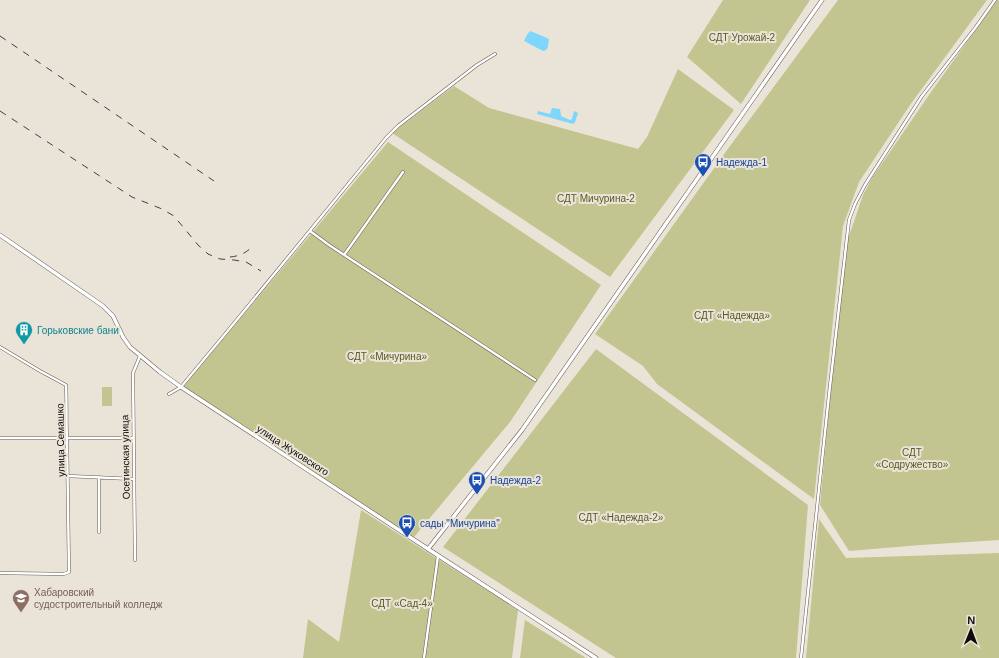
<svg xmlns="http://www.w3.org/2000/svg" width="999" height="658" font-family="Arial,sans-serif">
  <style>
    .green { fill: #c2c590 }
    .water { fill: #7ed6fc }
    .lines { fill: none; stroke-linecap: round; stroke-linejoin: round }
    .minor-casing { stroke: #615b51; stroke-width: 3.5 }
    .tertiary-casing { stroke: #615b51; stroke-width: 4.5 }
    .secondary-casing { stroke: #615b51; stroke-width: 4.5 }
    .minor { stroke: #fff; stroke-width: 2.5 }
    .tertiary { stroke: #fff; stroke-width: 3.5 }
    .secondary { stroke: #fff; stroke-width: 3.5 }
    .rail { stroke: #43403b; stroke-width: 1; stroke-dasharray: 7 7; stroke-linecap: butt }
    .labels { text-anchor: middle; stroke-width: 4; stroke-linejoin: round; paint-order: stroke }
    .park-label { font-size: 10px; fill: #585a22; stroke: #eae4d8 }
    .transit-label { font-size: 10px; fill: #164399; stroke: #eae4d8; text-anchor: start }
    .culture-label { font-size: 10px; fill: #0d838f; stroke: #eae4d8; text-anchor: start }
    .street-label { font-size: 10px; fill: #0e0c09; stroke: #eae4d8 }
    .education-label { font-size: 10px; fill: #785e54; stroke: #eae4d8; text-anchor: start }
  </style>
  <rect width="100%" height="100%" fill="#eae4d8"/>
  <!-- green -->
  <path class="green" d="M723 0H810L741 104 687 57Z
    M838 0H987L910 105 859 182 843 226 814 499 657 384 643 366 595 334 730 146Z
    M997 0H999V540L921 545 849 551 820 505 834 355 846 245 863 195 872 178 931 92Z
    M678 69 734 110 610 277 392 133 454 86 489 108 638 149 647 137Z
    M388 142 601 285 510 422 414 537 190 395 183 387Z
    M596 349 808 505 796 658H616L443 547Z
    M102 387H112V406H102Z
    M361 510 518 610 512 658H303L308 619 339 642Z
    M819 519 846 558 999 553V658H806Z
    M525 619V620L586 658H520Z"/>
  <!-- water -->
  <path class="water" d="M530 31 540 35 549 39C548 44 549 51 543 51L524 41 527 35Z
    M552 108 560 109 561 116 570 120 572 119 574 111 578 113 575 122 573 124 537 114 538 111 550 114Z"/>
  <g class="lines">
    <defs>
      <path id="minor" d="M310 231 329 245 535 380
        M344 255 403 172
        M0 347 40 371 66 385C67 403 66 421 67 440 68 484 68 528 69 572L64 574 0 573
        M169 394 181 387 226 333 386 138 398 126 477 65 495 54
        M0 438H133
        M68 476 133 479
        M99 477V532
        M135 560 133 373 140 356
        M424 658 438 556
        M801 658 829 395 849 220 855 204 865 185 922 96 976 27 995 0"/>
      <path id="tertiary" d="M428 549 522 430 822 0"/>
      <path id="secondary" d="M0 235 103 306 113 316 123 337 130 347 160 372 181 387 428 549 596 658"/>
    </defs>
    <!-- minor casing -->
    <use href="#minor" class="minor-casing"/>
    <!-- tertiary casing -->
    <use href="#tertiary" class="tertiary-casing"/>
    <!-- secondary casing -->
    <use href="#secondary" class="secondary-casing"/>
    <!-- minor -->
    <use href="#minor" class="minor"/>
    <!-- tertiary -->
    <use href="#tertiary" class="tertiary"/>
    <!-- secondary -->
    <use href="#secondary" class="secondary"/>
    <!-- rail -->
    <path class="rail" d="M0 36 214 181
      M0 111 132 197 162 209 174 216 198 245 208 254 220 259 234 260 246 262 261 271
      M230 257C240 256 246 253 253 246"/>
  </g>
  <!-- icons -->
  <defs>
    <symbol id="bus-pin" viewBox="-11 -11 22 30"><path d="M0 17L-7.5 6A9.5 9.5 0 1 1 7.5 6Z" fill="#1a4fb4" stroke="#eae4d8"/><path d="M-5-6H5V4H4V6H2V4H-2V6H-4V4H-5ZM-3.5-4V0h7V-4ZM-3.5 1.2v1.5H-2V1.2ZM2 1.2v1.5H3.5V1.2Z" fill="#fff"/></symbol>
    <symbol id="building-pin" viewBox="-11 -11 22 30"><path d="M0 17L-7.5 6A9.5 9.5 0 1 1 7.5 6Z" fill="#0f9aa8" stroke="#eae4d8"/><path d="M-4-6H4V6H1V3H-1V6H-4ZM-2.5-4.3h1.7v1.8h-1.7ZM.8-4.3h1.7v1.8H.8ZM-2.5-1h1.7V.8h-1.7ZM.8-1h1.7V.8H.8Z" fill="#fff"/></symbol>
    <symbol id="university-pin" viewBox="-11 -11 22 30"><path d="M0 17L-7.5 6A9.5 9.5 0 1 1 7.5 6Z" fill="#8d6e63" stroke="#eae4d8"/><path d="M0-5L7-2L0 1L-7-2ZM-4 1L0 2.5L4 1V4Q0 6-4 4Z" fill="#fff"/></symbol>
  </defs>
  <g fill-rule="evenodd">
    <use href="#bus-pin" x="693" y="152" width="20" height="27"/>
    <use href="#building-pin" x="14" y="320" width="20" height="27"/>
    <use href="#bus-pin" x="467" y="470" width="20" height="27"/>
    <use href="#bus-pin" x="397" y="513" width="20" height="27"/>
    <use href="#university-pin" x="11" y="588" width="20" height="27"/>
  </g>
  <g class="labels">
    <!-- park labels -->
    <g class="park-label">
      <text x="742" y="41">СДТ Урожай-2</text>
      <text x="596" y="202">СДТ Мичурина-2</text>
      <text x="732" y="319">СДТ «Надежда»</text>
      <text x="387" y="360">СДТ «Мичурина»</text>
      <text x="912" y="456">СДТ<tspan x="912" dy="12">«Содружество»</tspan></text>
      <text x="621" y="521">СДТ «Надежда-2»</text>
      <text x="402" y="607">СДТ «Сад-4»</text>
    </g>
    <!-- transit labels -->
    <g class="transit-label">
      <text x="716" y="166">Надежда-1</text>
      <text x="490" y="484">Надежда-2</text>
      <text x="420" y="527">сады "Мичурина"</text>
    </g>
    <!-- culture labels -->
    <g class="culture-label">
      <text x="37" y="334">Горьковские бани</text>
    </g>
    <!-- street labels -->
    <g class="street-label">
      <text transform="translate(60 440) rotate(-91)" y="4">улица Семашко</text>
      <text transform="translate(293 450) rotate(33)" y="4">улица Жуковского</text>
      <text transform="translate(125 457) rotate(-91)" y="4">Осетинская улица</text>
    </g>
    <!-- education labels -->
    <g class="education-label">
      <text x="34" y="596">Хабаровский<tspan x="34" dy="12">судостроительный колледж</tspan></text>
    </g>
  </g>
  <!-- north arrow -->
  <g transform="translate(971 630) rotate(1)" stroke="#eae4d8" stroke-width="3" paint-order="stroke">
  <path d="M0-3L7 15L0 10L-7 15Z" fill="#0e0c09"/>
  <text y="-6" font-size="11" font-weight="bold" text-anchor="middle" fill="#0e0c09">N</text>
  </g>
</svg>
